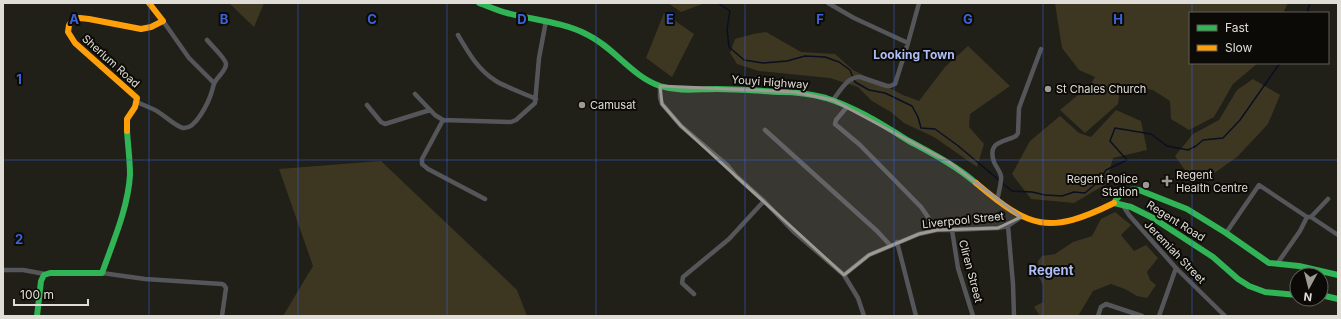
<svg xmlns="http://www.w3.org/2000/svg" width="1341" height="319" font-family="Inter,sans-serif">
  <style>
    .green { fill: #3d3722 }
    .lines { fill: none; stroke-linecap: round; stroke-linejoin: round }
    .stream { stroke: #0a0f23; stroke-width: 1.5 }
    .street { stroke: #555659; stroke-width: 4.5 }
    .fast { stroke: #30b455; stroke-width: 6 }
    .slow { stroke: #ff9f0a; stroke-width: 6 }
    .marked { fill: #9d9a94; fill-opacity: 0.2; stroke: #9d9a94; stroke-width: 3; stroke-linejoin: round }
    .grid { fill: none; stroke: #3a63d8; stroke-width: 1; stroke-opacity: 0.55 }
    .poi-dot { fill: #9d9a94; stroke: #0c0a06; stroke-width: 1.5 }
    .labels { text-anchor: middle; stroke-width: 4; stroke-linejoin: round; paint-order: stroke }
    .street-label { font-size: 11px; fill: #e0ddd6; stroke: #0c0a06 }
    .poi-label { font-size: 11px; fill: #e0ddd6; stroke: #0c0a06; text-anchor: start }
    .neighbourhood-label { font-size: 12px; font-weight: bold; fill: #acbef4; stroke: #0c0a06 }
    .quarter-label { font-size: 13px; font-weight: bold; fill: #acbef4; stroke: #0c0a06 }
    .grid-label { font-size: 13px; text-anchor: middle; font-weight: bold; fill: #3a63d8; stroke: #0c0a06; stroke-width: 4; stroke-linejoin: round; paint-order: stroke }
  </style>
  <rect width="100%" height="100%" fill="#201f18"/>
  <!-- green -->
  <path class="green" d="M229 3H264L254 27Z
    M668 3H705L681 12Z
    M1055 3H1288L1283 13H1190V63H1258L1233 84 1214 117 1189 130 1171 119 1170 101 1153 90 1121 85 1118 104 1085 133 1060 110 1090 85 1095 77 1079 70 1062 48Z
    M664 13 694 34 672 77 646 58Z
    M766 32 801 52 835 54 853 70 903 95 919 101 945 67 968 46 1010 86 970 114 969 127 984 144 977 167 934 137 904 123 891 112 872 101 858 87 830 78 759 71 737 64 730 53 735 39 753 34Z
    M1253 79 1280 95 1268 124 1237 157 1206 179 1187 173 1175 156 1193 134 1219 120 1237 90Z
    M1116 110 1141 121 1147 150 1113 158 1106 184 1074 203 1031 199 1012 174 1030 141 1060 116 1079 133 1091 137Z
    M381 161 517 290 527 316H283L313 266 279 169Z
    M1115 212 1131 225 1121 235 1134 251 1146 245 1158 258 1147 272 1150 280 1156 285 1147 298 1137 296 1125 289 1111 284 1093 291 1078 316H1040L1034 307 1043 302V285L1037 274 1038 261 1042 256 1055 254 1073 242 1092 236 1101 219Z"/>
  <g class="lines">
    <!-- stream -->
    <path class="stream" d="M718 3 730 11 727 29 729 47 744 60 763 63 787 61 805 56 825 57 839 62 850 70 855 82 869 90 885 93 912 106 918 117 921 128 935 129 957 145 999 180
      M1307 13 1310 3
      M1002 183 1012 191 1032 192 1045 195 1062 196 1074 192 1085 193 1099 181 1106 170 1127 160 1110 141 1115 128 1151 134 1167 146 1188 150 1196 146 1203 140 1223 138 1240 120 1280 63"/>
    <!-- street -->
    <path class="street" d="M828 3 854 18 908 43
      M163 21 189 58 214 83
      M458 35C468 52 478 70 496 81 508 88 523 93 536 99
      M660 86V98L662 104 681 126 727 165 736 176 764 201 793 231 844 275 858 298 864 316
      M415 94 435 115 443 120 511 122 516 120 535 103 539 58 546 21
      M833 100C839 92 848 76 860 77L887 86H890L895 84 908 43 919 3
      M137 102C143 105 149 107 155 110 163 114 175 126 183 128 196 130 209 101 212 91 213 88 213 85 215 82 218 76 226 71 226 64 226 59 211 45 207 40
      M367 105 381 122 385 124 430 110
      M847 107 836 120 835 124 860 145 921 207 937 230
      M443 120 422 159V164L428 169 485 199
      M765 130 877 231 890 245
      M997 201C998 195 1002 181 1001 176 1000 171 996 167 994 162 987 141 1003 143 1016 136L1018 133 1019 108 1041 49
      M1122 204 1129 215 1176 268 1225 316
      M1311 217 1338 235
      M1008 226 1013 284 1014 316
      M952 230 958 268 973 316
      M1226 233 1259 185 1307 217
      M897 242 916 316
      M1277 264 1300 231 1307 217H1311L1328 199
      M3 270H23L45 274
      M102 273 145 279 222 284 224 285 226 288 222 316
      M844 275 869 255 919 234 937 230H952L998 228 1008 226 1021 217
      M694 294 682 283 683 277 729 239 764 201
      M1098 316 1101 307 1106 304 1142 316
      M1159 316 1176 268"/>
    <!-- fast -->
    <path class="fast" d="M479 3C488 6 498 11 507 13 534 20 562 22 586 34 614 47 631 76 660 86 679 92 698 89 717 89 739 89 760 91 781 92 796 92 811 94 826 98 855 107 883 125 909 141 933 154 955 165 976 183
      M1114 203C1120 193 1127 188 1139 190L1187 209 1226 233 1269 263 1299 266 1338 275
      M1114 203 1131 207 1153 218 1213 257 1238 279 1249 286 1265 292 1297 295
      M1321 295 1338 299
      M37 316 41 281 44 275 50 273H102C113 242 128 208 130 175 130 160 128 146 127 131"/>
    <!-- slow -->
    <path class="slow" d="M127 131V119L135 107 137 98 75 43 68 32 69 25 73 20 80 18 89 19 141 29 151 27 163 21 149 3
      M976 183C1030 229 1049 235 1114 203"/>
  </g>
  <!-- marked area -->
  <path class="marked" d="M660 86 795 92 833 100 949 162 1021 217 998 228 937 230 919 234 869 255 844 275 681 126 662 104Z"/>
  <!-- grid -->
  <path class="grid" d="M149 3V316M298 3V316M447 3V316M596 3V316M745 3V316M894 3V316M1043 3V316M1192 3V13M1192 63V316M3 160H1338"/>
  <!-- markers -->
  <g class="poi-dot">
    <circle cx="1048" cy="89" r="4"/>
    <circle cx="582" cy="105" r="4"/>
    <path d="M1165 175h4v4h4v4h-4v4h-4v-4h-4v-4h4z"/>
    <circle cx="1146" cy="185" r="4"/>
  </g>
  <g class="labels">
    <!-- street labels -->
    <g class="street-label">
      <text transform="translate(111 61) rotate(42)" y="4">Sherlum Road</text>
      <text transform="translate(770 82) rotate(4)" y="4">Youyi Highway</text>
      <text transform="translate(963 220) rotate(-6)" y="4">Liverpool Street</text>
      <text transform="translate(1176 221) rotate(32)" y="4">Regent Road</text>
      <text transform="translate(1175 252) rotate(46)" y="4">Jeremiah Street</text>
      <text transform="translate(971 271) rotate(75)" y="4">Cliren Street</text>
    </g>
    <!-- poi labels -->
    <g class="poi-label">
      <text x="1056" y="93">St Chales Church</text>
      <text x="590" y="109">Camusat</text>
      <text x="1176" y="179">Regent<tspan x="1176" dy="13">Health Centre</tspan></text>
      <text x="1138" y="183" text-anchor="end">Regent Police<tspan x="1138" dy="13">Station</tspan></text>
    </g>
    <!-- neighbourhood labels -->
    <g class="neighbourhood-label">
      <text x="914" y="59">Looking Town</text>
    </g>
    <!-- quarter labels -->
    <g class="quarter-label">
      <text x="1051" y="275">Regent</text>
    </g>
  </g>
  <g class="grid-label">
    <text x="74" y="24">A</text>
    <text x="224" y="24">B</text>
    <text x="372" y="24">C</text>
    <text x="522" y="24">D</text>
    <text x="670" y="24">E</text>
    <text x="820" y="24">F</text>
    <text x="968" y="24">G</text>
    <text x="1118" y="24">H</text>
    <text x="19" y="84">1</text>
    <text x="19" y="244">2</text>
  </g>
  <!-- border -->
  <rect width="1341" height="319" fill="none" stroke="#e0ddd6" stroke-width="8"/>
  <!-- legend -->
  <rect x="1189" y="12" width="140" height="52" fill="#0c0a06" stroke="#615e59"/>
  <rect x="1197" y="25" width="20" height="6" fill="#30b455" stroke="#615e59"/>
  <text x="1225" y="32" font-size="12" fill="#e0ddd6">Fast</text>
  <rect x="1197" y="45" width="20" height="6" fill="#ff9f0a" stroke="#615e59"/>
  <text x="1225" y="52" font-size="12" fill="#e0ddd6">Slow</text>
  <!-- north arrow -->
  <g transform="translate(1309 287) rotate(187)"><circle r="19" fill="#0c0a06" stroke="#615e59"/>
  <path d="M0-3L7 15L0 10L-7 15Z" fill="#9d9a94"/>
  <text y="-6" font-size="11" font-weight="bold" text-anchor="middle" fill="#e0ddd6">N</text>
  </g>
  <!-- scale -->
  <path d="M14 299v6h74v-6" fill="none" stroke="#e0ddd6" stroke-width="2"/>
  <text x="20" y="299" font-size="12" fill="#e0ddd6" stroke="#0c0a06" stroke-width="3" paint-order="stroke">100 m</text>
</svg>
